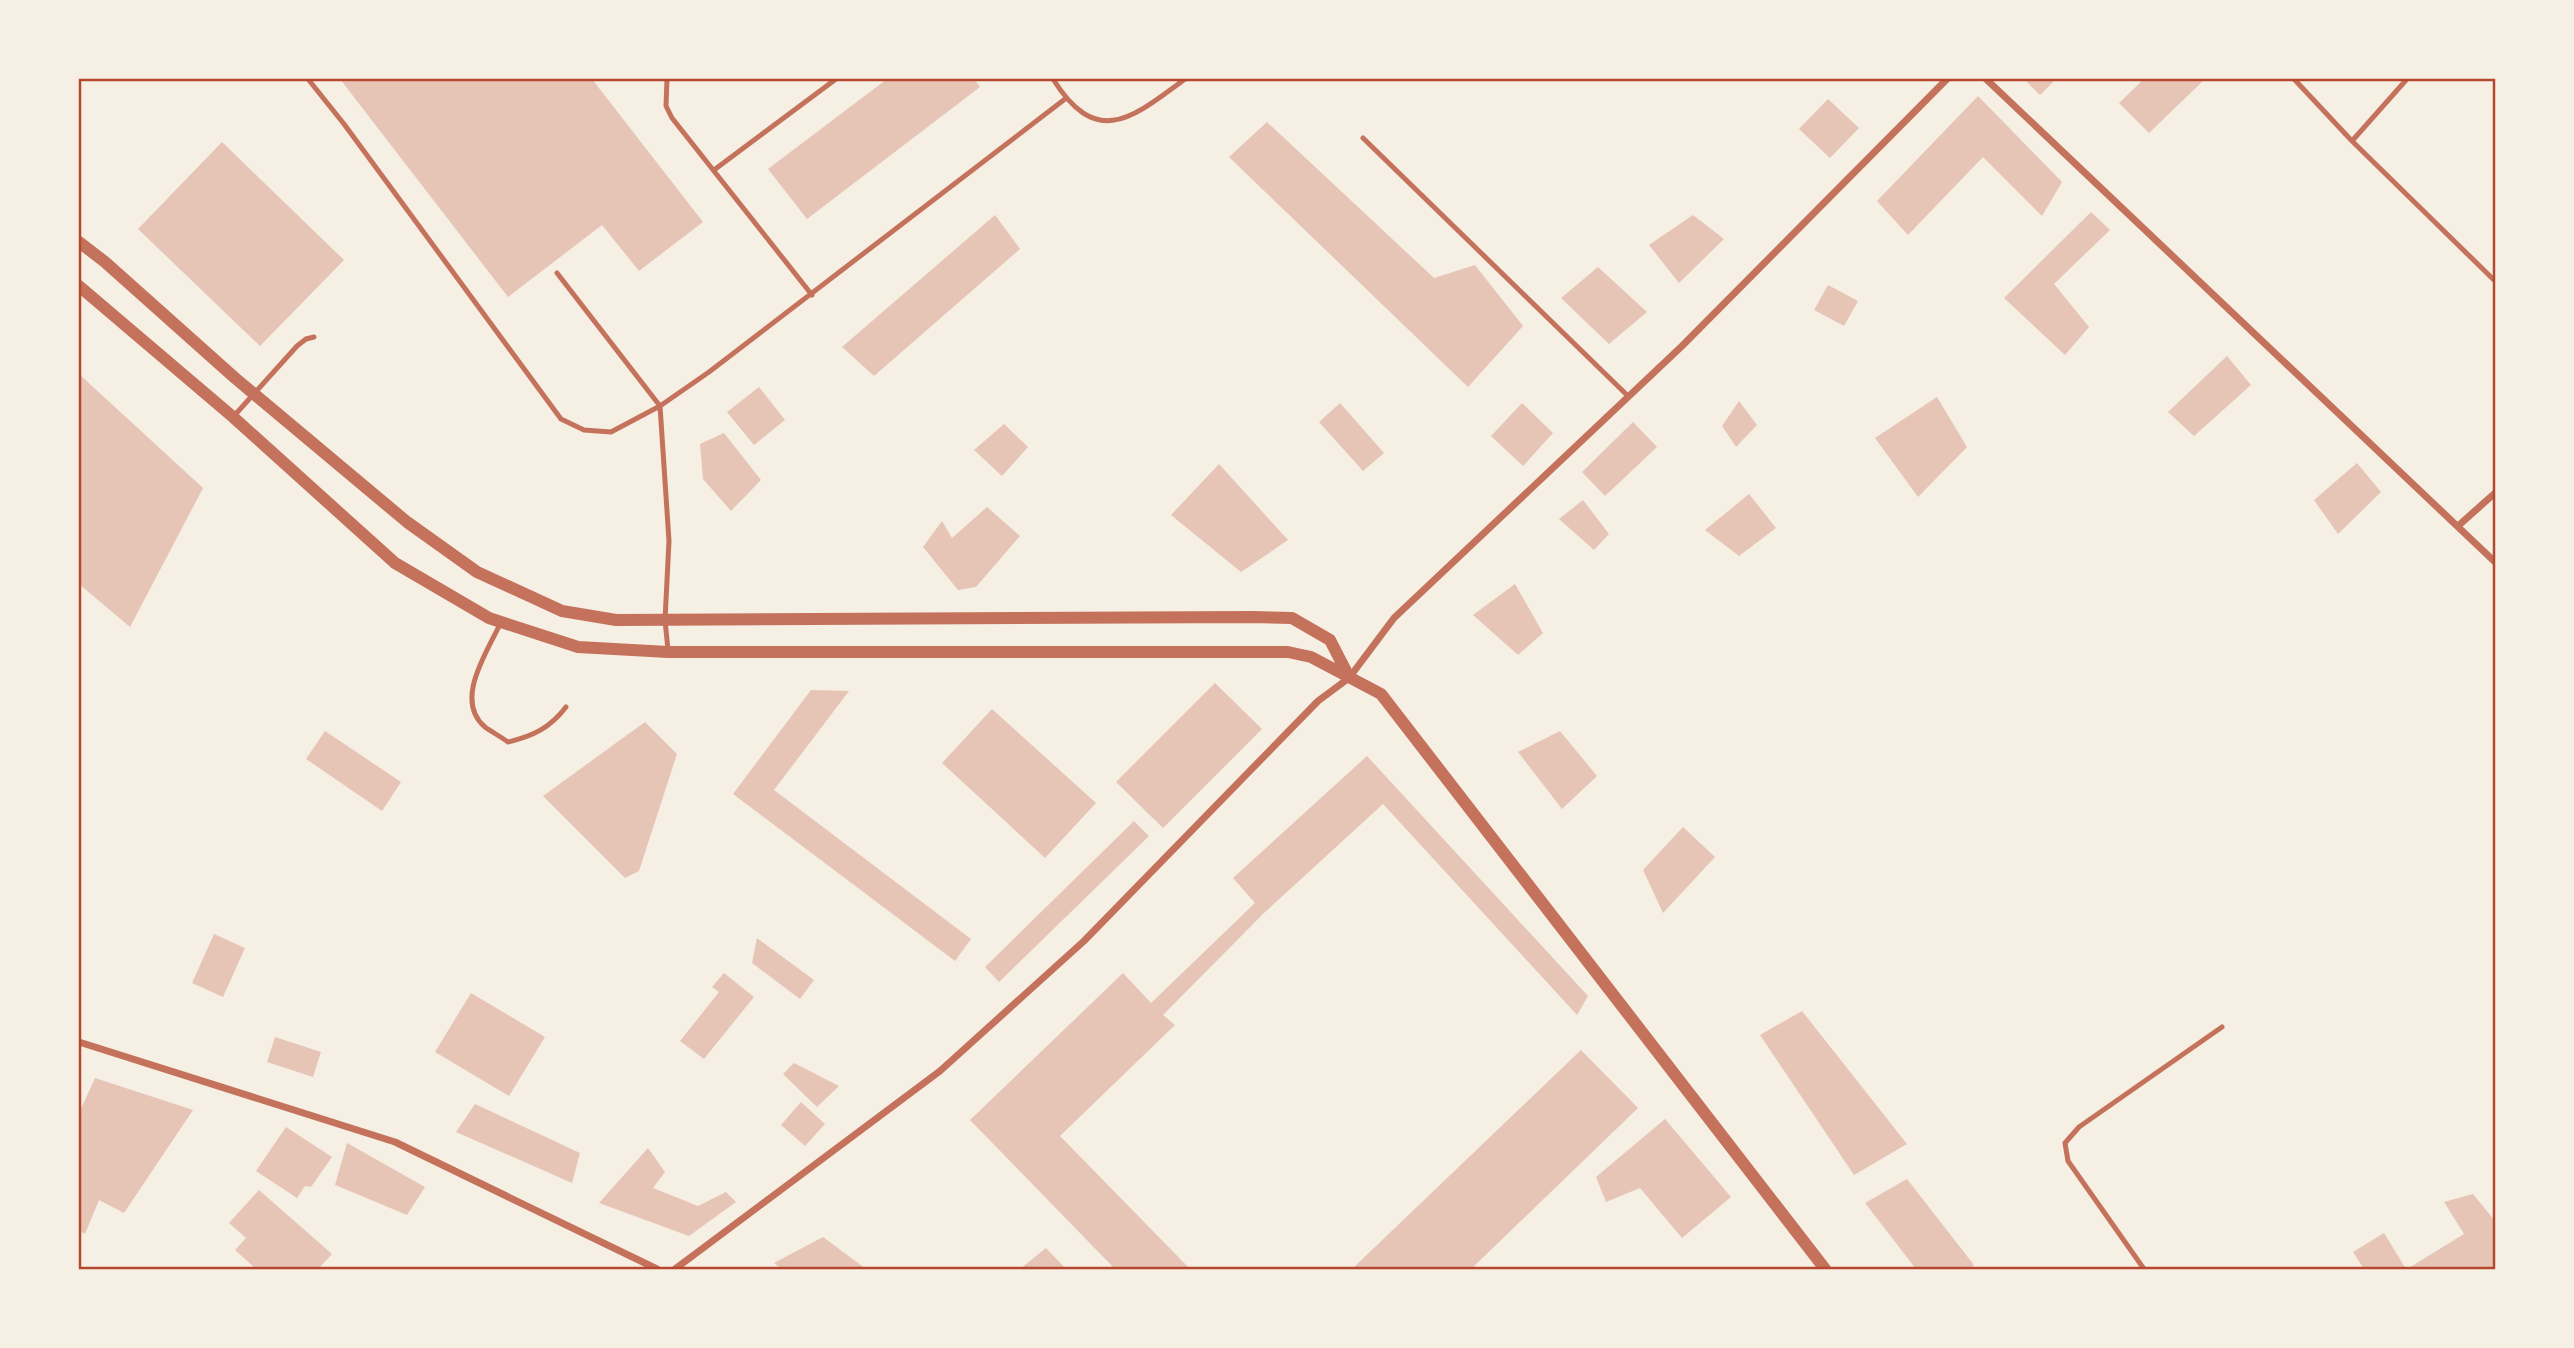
<svg xmlns="http://www.w3.org/2000/svg" width="2574" height="1348" font-family="'Zilla Slab',serif">
  <style>
    .building { fill: #e6c5b7 }
    .lines { fill: none; stroke-linecap: round; stroke-linejoin: round }
    .service { stroke: #c5725c; stroke-width: 5 }
    .minor { stroke: #c5725c; stroke-width: 7 }
    .tertiary { stroke: #c5725c; stroke-width: 12 }
    .neatline { fill: none; stroke: #b5482f; stroke-width: 2.5 }
  </style>
  <rect width="100%" height="100%" fill="#f6efe4"/>
  <!-- building -->
  <path class="building" d="M340 79H592L703 222 639 271 602 225 508 297Z
    M887 79H974L980 87 807 219 768 169Z
    M2024 79H2056L2040 95Z
    M2144 79H2202L2204 80 2149 133 2119 103Z
    M1978 96 2062 182 2042 216 1983 157 1908 235 1877 201Z
    M1828 99 1859 128 1830 158 1799 129Z
    M1267 122 1434 278 1475 265 1523 326 1468 387 1229 157Z
    M222 142 344 260 260 346 138 229Z
    M2091 212 2110 230 2054 284 2089 327 2065 355 2004 298Z
    M995 215 1020 249 874 376 842 347Z
    M1693 215 1724 239 1679 283 1649 245Z
    M1598 267 1647 312 1609 344 1561 298Z
    M1828 285 1858 301 1844 326 1814 310Z
    M2227 356 2251 385 2194 436 2168 412Z
    M79 374 203 488 130 627 79 584Z
    M759 387 785 420 754 445 727 412Z
    M1937 397 1967 447 1918 497 1875 438Z
    M1739 401 1757 425 1736 447 1722 426Z
    M1340 403 1384 453 1363 471 1319 422Z
    M1522 403 1553 433 1523 466 1491 436Z
    M1633 422 1657 447 1605 496 1582 472Z
    M1004 424 1028 447 1002 476 974 450Z
    M724 433 761 480 731 511 703 479 700 444Z
    M2357 463 2381 492 2338 534 2314 500Z
    M1219 464 1288 540 1241 572 1171 515Z
    M1749 494 1776 528 1739 556 1705 530Z
    M1583 500 1609 534 1594 550 1559 519Z
    M987 507 1020 536 976 587 958 590 923 547 942 521 952 538Z
    M1515 584 1543 633 1518 655 1473 615Z
    M1215 683 1262 729 1163 828 1116 782Z
    M811 690 849 691 774 790 971 939 955 961 733 794Z
    M992 709 1096 803 1045 858 942 763Z
    M645 722 677 754 639 871 625 878 543 796Z
    M325 731 401 782 382 811 306 759Z
    M1560 731 1597 776 1562 809 1518 752Z
    M1367 756 1588 996 1577 1015 1383 804 1264 913 1163 1015 1175 1025 1060 1136 1190 1269H1115L970 1120 1123 973 1151 1003 1255 903 1233 878Z
    M1134 821 1149 836 999 982 985 967Z
    M1683 827 1715 857 1663 913 1643 870Z
    M214 934 245 948 223 997 192 983Z
    M757 938 814 980 800 999 752 963Z
    M724 973 754 997 704 1059 680 1041 719 992 712 987Z
    M471 993 545 1037 509 1096 435 1052Z
    M1802 1011 1907 1144 1854 1175 1760 1035Z
    M275 1037 321 1052 313 1077 267 1062Z
    M1581 1050 1638 1108 1471 1269H1352Z
    M794 1063 839 1086 817 1107 783 1074Z
    M95 1078 193 1110 124 1213 99 1200 85 1234 79 1230V1113Z
    M801 1102 825 1124 805 1146 781 1125Z
    M475 1104 580 1153 572 1183 456 1132Z
    M1665 1119 1731 1197 1682 1238 1640 1188 1606 1202 1596 1177Z
    M286 1127 332 1157 311 1187 305 1186 297 1198 256 1171Z
    M347 1143 425 1187 407 1215 335 1185Z
    M648 1148 665 1172 653 1188 698 1206 726 1192 736 1202 689 1236 599 1203Z
    M1907 1179 1974 1265 1970 1269H1916L1865 1203Z
    M259 1190 332 1254 318 1269H256L235 1250 246 1238 229 1223Z
    M2473 1194 2495 1221V1269H2407L2464 1234 2444 1202Z
    M2384 1233 2406 1269H2364L2353 1252Z
    M823 1237 866 1269H782L774 1263Z
    M1046 1248 1066 1269H1020Z"/>
  <g class="lines">
    <!-- service -->
    <path class="service" d="M308 79 344 124 561 419 584 430 611 432 660 406 709 372 1065 99
      M667 79 666 106 672 118 812 295
      M1053 79C1097 149 1132 118 1185 79
      M2294 79 2352 141 2495 281
      M1363 138 1628 396
      M2352 141 2407 79
      M714 170 836 79
      M557 273 660 406 669 541 665 620 668 650
      M233 417 297 346 306 339 314 337
      M501 622C488 651 453 700 485 727 492 732 501 737 508 742 533 736 550 728 566 707
      M2144 1269 2068 1161 2065 1143 2079 1127 2222 1027"/>
    <!-- minor -->
    <path class="minor" d="M1986 79 2495 562
      M2458 526 2495 493
      M79 1042 395 1142 657 1269
      M675 1269 940 1071 1084 941 1318 701 1349 678 1394 618 1682 346 1947 79"/>
    <!-- tertiary -->
    <path class="tertiary" d="M79 242 105 262 235 378 407 522 477 572 562 611 616 620 1253 617 1292 618 1330 640 1349 677
      M79 286 233 417 395 563 489 618 501 622 578 647 668 652H1288L1311 657 1381 694 1825 1269"/>
  </g>
  <!-- border -->
  <rect width="2574" height="1348" fill="none" stroke="#f6efe4" stroke-width="161"/>
  <rect x="80" y="80" width="2414" height="1188" class="neatline"/>
</svg>
